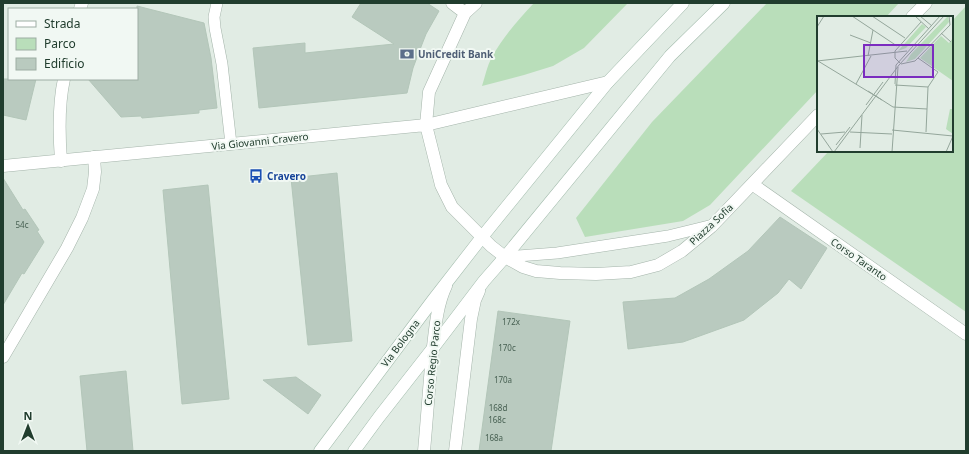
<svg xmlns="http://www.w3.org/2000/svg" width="969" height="454" font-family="'Noto Sans',sans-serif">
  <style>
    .green { fill: #b9deba }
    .building { fill: #b9cabf; stroke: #b3c6b9 }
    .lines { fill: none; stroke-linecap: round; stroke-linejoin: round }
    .service-casing { stroke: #a4b4aa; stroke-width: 12 }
    .minor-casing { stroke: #a4b4aa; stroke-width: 13 }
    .tertiary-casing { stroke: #a4b4aa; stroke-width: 13 }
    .secondary-casing { stroke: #a2bbac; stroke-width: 13 }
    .service { stroke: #fff; stroke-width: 11 }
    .minor { stroke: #fff; stroke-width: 12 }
    .tertiary { stroke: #fff; stroke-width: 12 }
    .secondary { stroke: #fff; stroke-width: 12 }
    .labels { text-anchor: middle; stroke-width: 4; stroke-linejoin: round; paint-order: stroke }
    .number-label { font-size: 8px; fill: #476052 }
    .service-label { font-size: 10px; font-weight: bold; fill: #4e5e75; stroke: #f1f8f3; text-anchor: start }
    .street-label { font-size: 10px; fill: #213d2e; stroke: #f1f8f3 }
    .transit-label { font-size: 10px; font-weight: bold; fill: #164399; stroke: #f1f8f3; text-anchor: start }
    .inset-road { fill: none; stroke: #94a69b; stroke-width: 1 }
    .view { fill: #7b2cbf; fill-opacity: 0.15; stroke: #7b2cbf; stroke-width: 2 }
    .inset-edge { fill: none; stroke: #213d2e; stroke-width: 2 }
  </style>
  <rect width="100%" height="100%" fill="#e1ece4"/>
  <!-- green -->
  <path class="green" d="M534 3H628L584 48 553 66 524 75 482 86C485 77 487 66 492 57 503 37 518 20 534 3Z
    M767 3H899L886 17H818V90L710 205 683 221 585 237 576 218 652 122Z
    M966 6V312L791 191 829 151H952V21Z"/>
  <!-- building -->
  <path class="building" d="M361 3H427L439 11 426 34 419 52 413 68 407 93 259 108 253 48 305 43V53L394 44 352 17Z
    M137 6 204 23 211 58 217 108 199 110V113L142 118 141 116 121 117 88 79H137Z
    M3 79H36L26 120 3 115Z
    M337 173 352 341 308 345 291 178Z
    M3 178 23 210 25 209 39 230 37 231 44 242 24 274 22 273 3 305Z
    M208 185 229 399 182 404 163 190Z
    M780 217 827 248 801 289 789 279 778 293 744 320 683 342 628 349 623 302 675 298 709 279 748 251Z
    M498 311 570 321 551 451H479Z
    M126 371 133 451H87L80 376Z
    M296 377 321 395 308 414 263 380Z"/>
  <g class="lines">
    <defs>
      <path id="service" d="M217 3 214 17 215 28 222 64 231 144
        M505 257 557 253 668 236 713 225"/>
      <path id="minor" d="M452 3 465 13
        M80 9 82 3
        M912 17 926 3
        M426 125 429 92 465 13 476 3
        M61 161C59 134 58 106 64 79
        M752 184 966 334
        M505 257 523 267 536 271 560 273 596 274 631 272 658 265 682 251 711 227 818 115
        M3 357 67 248 82 218 93 189 95 172 94 157"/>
      <path id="tertiary" d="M426 125 441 185 452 207 491 246 505 257
        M3 166 426 125 608 82
        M424 451C427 419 429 387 432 355 435 332 436 307 446 286
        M455 451 471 319 475 300 479 291"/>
      <path id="secondary" d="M320 451 433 300 482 237 608 82 683 3
        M354 451 379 417 433 348 484 281 505 257 670 56 724 3"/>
    </defs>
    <!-- service casing -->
    <use href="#service" class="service-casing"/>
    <!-- minor casing -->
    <use href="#minor" class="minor-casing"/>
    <!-- tertiary casing -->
    <use href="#tertiary" class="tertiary-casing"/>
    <!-- secondary casing -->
    <use href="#secondary" class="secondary-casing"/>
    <!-- service -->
    <use href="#service" class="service"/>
    <!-- minor -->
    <use href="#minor" class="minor"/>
    <!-- tertiary -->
    <use href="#tertiary" class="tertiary"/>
    <!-- secondary -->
    <use href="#secondary" class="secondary"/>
  </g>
  <!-- icons -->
  <defs>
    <symbol id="bank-bare" viewBox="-9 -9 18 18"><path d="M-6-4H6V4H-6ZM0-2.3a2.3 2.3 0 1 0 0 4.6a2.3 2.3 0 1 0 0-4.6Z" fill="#5c6f8a" stroke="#f1f8f3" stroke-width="2.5" paint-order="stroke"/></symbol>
    <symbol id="bus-bare" viewBox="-9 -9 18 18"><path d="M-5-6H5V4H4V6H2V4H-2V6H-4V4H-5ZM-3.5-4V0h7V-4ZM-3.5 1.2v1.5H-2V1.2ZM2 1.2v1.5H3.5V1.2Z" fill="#1a4fb4" stroke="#f1f8f3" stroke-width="2.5" paint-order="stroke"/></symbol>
  </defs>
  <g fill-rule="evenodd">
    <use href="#bank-bare" x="397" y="44" width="20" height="20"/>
    <use href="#bus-bare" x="246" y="166" width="20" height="20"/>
  </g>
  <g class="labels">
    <!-- number labels -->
    <g class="number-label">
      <text x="22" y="228">54c</text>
      <text x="511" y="325">172x</text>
      <text x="507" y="351">170c</text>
      <text x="503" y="383">170a</text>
      <text x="498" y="411">168d</text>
      <text x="497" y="423">168c</text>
      <text x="494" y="441">168a</text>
    </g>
    <!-- service labels -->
    <g class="service-label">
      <text x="418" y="58">UniCredit Bank</text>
    </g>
    <!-- street labels -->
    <g class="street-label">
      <text transform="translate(260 141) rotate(-6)" y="4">Via Giovanni Cravero</text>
      <text transform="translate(711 224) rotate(-43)" y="4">Piazza Sofia</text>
      <text transform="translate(859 259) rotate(35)" y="4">Corso Taranto</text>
      <text transform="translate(400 343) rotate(-53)" y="4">Via Bologna</text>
      <text transform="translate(432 363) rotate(-84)" y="4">Corso Regio Parco</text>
    </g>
    <!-- transit labels -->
    <g class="transit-label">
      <text x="267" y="180">Cravero</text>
    </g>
  </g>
  <!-- overview -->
  <g transform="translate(817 16)">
    <rect width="136" height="136" fill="#e1ece4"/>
    <path d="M131 0 132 6 98 43 89 46 94 38ZM105 8 109 11 89 32 81 35ZM124 20 132 27 136 22V65L103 42ZM133 93H136V118L129 113Z" fill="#b9deba"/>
    <path class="inset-road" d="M35 0 80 30M55 0 88 22M98 0 112 13M103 0 115 10M104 6 78 35V42L84 48 98 45 133 9 132 0M0 11 7 0M124 17 134 26M33 19 54 27M51 40 56 14M101 42 121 56 111 71 109 116M0 45 90 35M1 45 65 84M79 49 123 0M39 68 54 40M78 68 79 49M78 69 111 71M51 75 76 91 110 93M49 89 66 66M0 113 16 136M75 114 136 120 129 136M33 116 75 118M4 118 28 116M19 129 33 111M43 132 45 99M17 136 82 49 127 0M75 136 81 51"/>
    <path class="view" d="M47 29H116V61H47Z"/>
    <rect width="136" height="136" class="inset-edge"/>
  </g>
  <!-- border -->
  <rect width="969" height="454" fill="none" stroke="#213d2e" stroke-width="8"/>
  <!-- legend -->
  <rect x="8" y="8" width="130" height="72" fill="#f1f8f3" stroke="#9eada4"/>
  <rect x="16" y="21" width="20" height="6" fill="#ffffff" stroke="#9eada4"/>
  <text x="44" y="28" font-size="12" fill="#213d2e">Strada</text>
  <rect x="16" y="38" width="20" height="12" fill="#b9deba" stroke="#9eada4"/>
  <text x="44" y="48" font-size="12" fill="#213d2e">Parco</text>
  <rect x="16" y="58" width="20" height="12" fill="#b9cabf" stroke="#9eada4"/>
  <text x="44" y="68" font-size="12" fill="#213d2e">Edificio</text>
  <!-- north arrow -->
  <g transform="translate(28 426)" stroke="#f1f8f3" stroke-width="3" paint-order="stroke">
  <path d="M0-3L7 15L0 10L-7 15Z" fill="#213d2e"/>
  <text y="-6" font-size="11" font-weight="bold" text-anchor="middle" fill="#213d2e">N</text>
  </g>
</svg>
